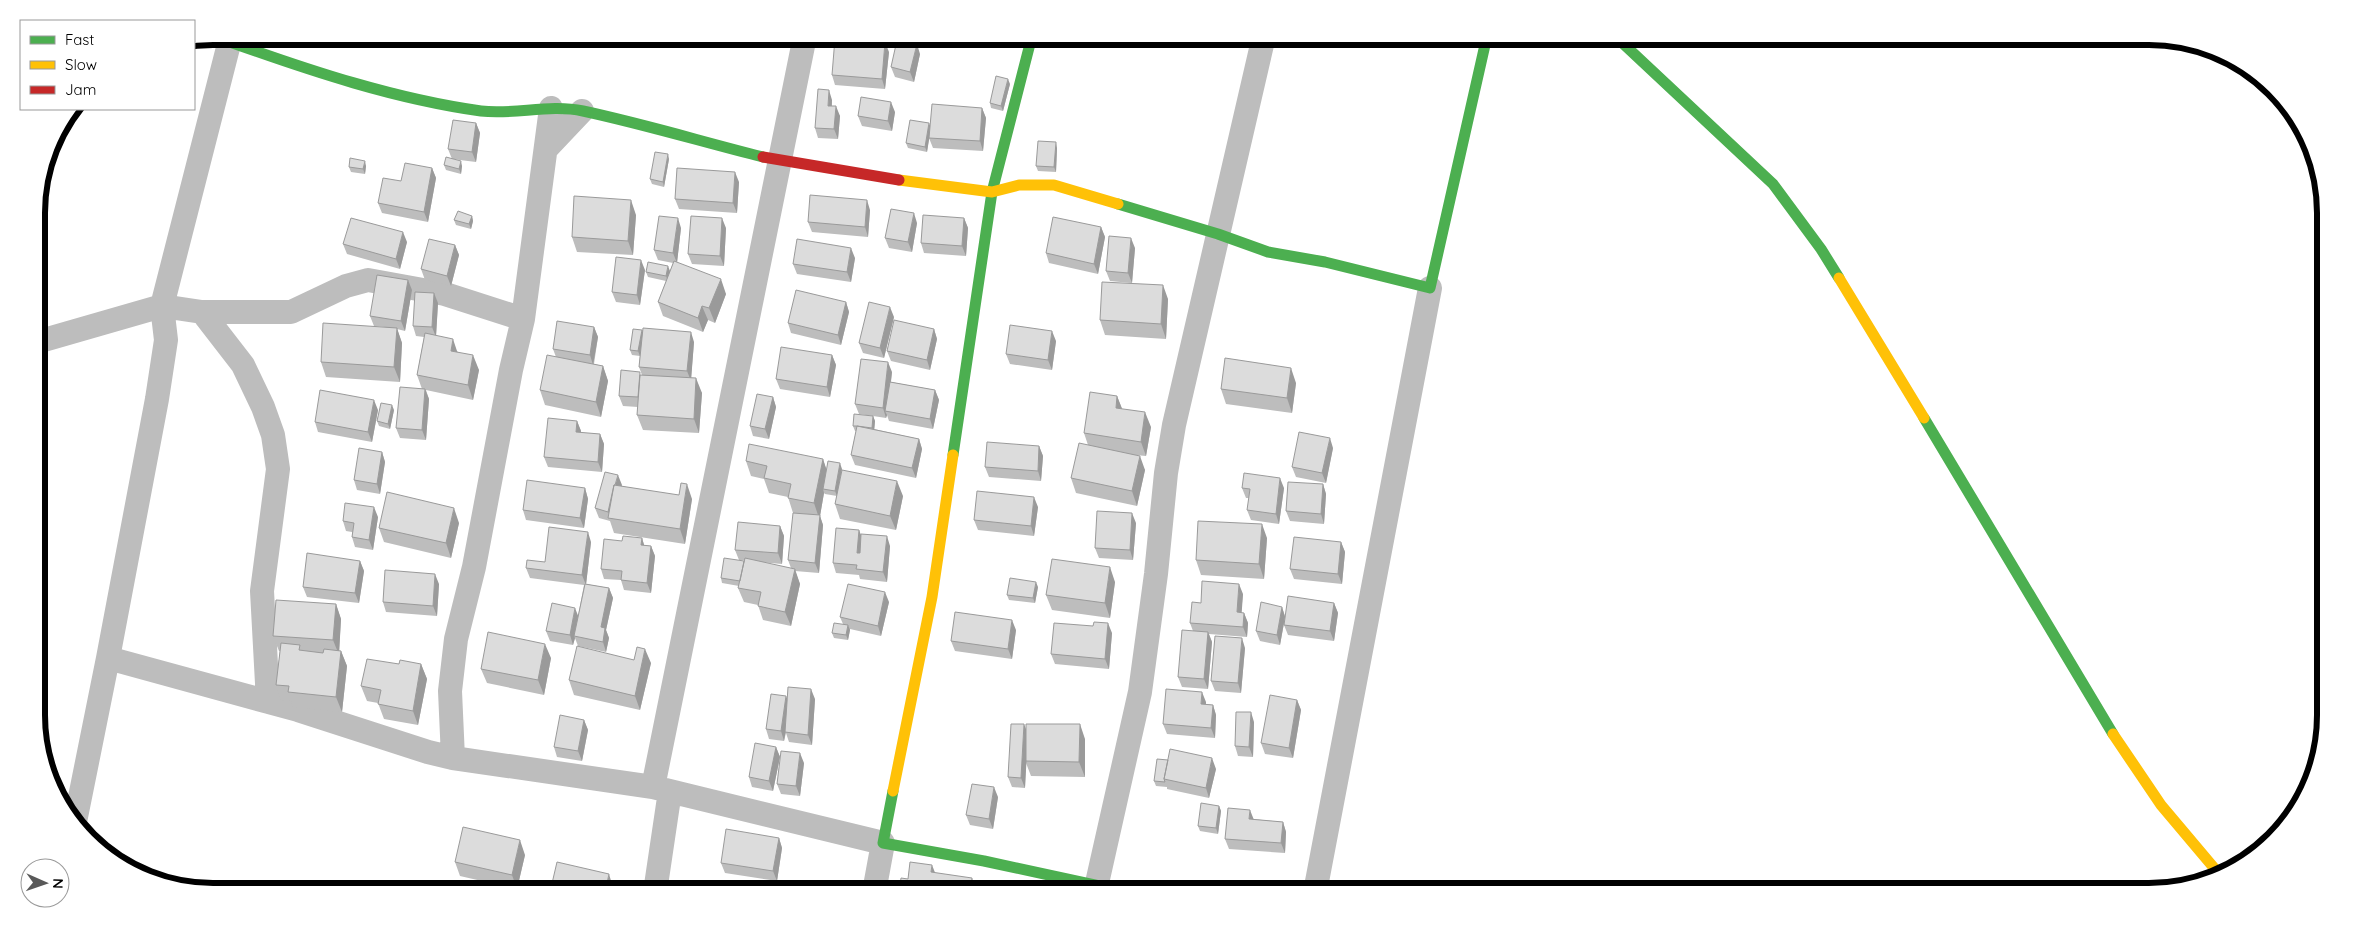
<svg xmlns="http://www.w3.org/2000/svg" width="2362" height="928" font-family="Quicksand,sans-serif">
  <style>
    .lines { fill: none; stroke-linecap: round; stroke-linejoin: round }
    .street { stroke: #bdbdbd; stroke-width: 24 }
    .fast { stroke: #4caf50; stroke-width: 11 }
    .slow { stroke: #ffc107; stroke-width: 11 }
    .jam { stroke: #c62828; stroke-width: 11 }
    .wall { fill: #bdbdbd }
    .shaded-wall { fill: #9a9a9a }
    .building { fill: #dcdcdc; stroke: #9a9a9a }
    .rim { fill: none; stroke: #000; stroke-width: 6 }
  </style>
  <rect width="100%" height="100%" fill="#fff"/>
  <g class="lines">
    <!-- street -->
    <path class="street" d="M547 148 582 111
      M202 312 243 365 263 407 273 435 278 469 262 591 268 702
      M37 342 162 306 202 312H291L346 286 368 280 445 294 523 319
      M108 658 298 710 428 752 453 758 450 691 456 639 474 567 511 370 523 319 551 108
      M453 758 653 787 883 843 874 892
      M653 787 805 36
      M75 822 108 658 157 399 166 340 162 306 231 36
      M655 892 670 791
      M1095 892 1140 692 1156 574 1166 473 1174 425 1264 36
      M1315 892 1430 288"/>
    <!-- fast -->
    <path class="fast" d="M1615 36 1773 184 1821 249 1839 278
      M230 42C311 71 395 99 481 111 515 115 549 104 583 111 644 124 703 142 763 157
      M1118 204 1218 234 1268 252 1325 262 1430 288 1487 36
      M1924 418 2113 734
      M953 455 992 192 1032 36
      M893 791 883 843 984 861 1127 892"/>
    <!-- slow -->
    <path class="slow" d="M899 180 992 192 1019 185H1054L1118 204
      M1839 278 1924 418
      M2113 734 2161 805 2220 875
      M893 791 932 597 953 455"/>
    <!-- jam -->
    <path class="jam" d="M763 157 899 180"/>
  </g>
  <!-- wall -->
  <path class="wall" d="M898 36H925L924 41 899 39Z
    M889 52 885 89 835 85 832 75Z
    M920 54 914 82 895 77 891 67Z
    M1010 84 1003 111 991 108 990 103Z
    M832 100V106L840 116 838 139 818 138 815 128Z
    M982 108 986 118 983 151 933 148 929 138 927 152 908 148 906 143 930 126Z
    M895 112 892 131 862 126 858 116Z
    M476 123 480 133 476 162 452 159 448 149Z
    M1057 148 1056 172 1038 171 1036 166Z
    M669 159 664 187 652 184 650 179Z
    M444 165 462 166 461 174 446 170Z
    M366 166 365 174 351 172 349 167Z
    M432 168 436 178 428 222 382 213 378 203 401 181Z
    M739 182 737 213 679 209 675 199Z
    M870 210 868 237 812 232 808 222Z
    M636 215 633 255 577 252 572 237Z
    M472 216 473 221 471 229 456 225 454 220Z
    M964 218 968 228 966 256 924 253 921 243Z
    M917 223 912 252 889 248 885 238Z
    M1101 227 1105 237 1098 274 1049 263 1046 253Z
    M681 228 677 262 726 294 715 323 708 320 703 332 663 316 658 302 666 281 648 277 646 272 670 271 673 263 658 260 654 250Z
    M726 228 724 266 692 264 688 254Z
    M407 242 400 269 347 254 343 244Z
    M455 245 459 255 451 286 425 280 421 269Z
    M1135 248 1132 283 1168 299 1166 339 1105 335 1100 320 1131 283 1110 281 1106 271Z
    M855 258 851 282 797 274 793 264Z
    M645 270 640 305 616 302 612 292Z
    M412 290 405 331 397 329 402 343 400 382 326 377 321 362 385 327 374 326 370 316Z
    M434 293 438 303 436 335 458 352 479 370 473 400 426 390 429 399 426 440 400 438 396 428 422 389 417 375 424 337 416 336 413 326Z
    M846 302 849 312 841 345 791 333 788 323Z
    M894 317 884 358 863 353 859 343Z
    M594 327 598 337 594 364 603 366 608 381 601 417 545 405 540 390 556 357 553 349Z
    M934 329 937 339 930 370 891 361 887 351Z
    M642 332 694 342 691 378 702 393 699 433 643 430 637 415 638 407 623 406 619 396 641 375H642L639 367 640 356 632 355 630 350Z
    M1056 341 1052 370 1010 364 1006 354Z
    M832 355 836 365 830 397 780 389 776 379Z
    M892 372 891 382 935 390 939 400 933 429 889 421 887 415 886 418 873 416 875 421 874 429 919 439 922 449 916 478 855 465 851 455 856 431H855L853 426 873 416 859 414 855 404Z
    M1296 383 1292 413 1226 404 1221 389Z
    M1117 396 1122 409 1151 427 1146 456 1135 455 1145 470 1137 506 1076 493 1071 478 1088 445 1084 433Z
    M773 397 776 407 769 439 753 436 750 426Z
    M378 410 372 442 318 432 315 422Z
    M394 410 390 429 379 426 377 421Z
    M577 421 581 431 580 433 600 434 604 444 602 472 548 467 544 457Z
    M1039 446 1043 456 1041 481 989 477 985 467Z
    M1333 448 1326 483 1296 477 1292 467Z
    M382 452 385 462 380 494 357 490 354 480Z
    M823 459 826 469H842L838 491 903 496 896 530 840 519 835 504 837 496 825 494 824 493 820 516 823 525 819 573 795 571 800 584 791 626 763 620 758 605 744 602 738 588 739 586 722 583 721 578 744 561V560H739L735 550 780 526 784 536 782 564 760 562 791 568 788 560 798 514 793 513 788 497 769 493 764 479 751 476 746 461Z
    M1323 484 1326 494 1324 524 1290 521 1286 511Z
    M622 485 621 486 692 499 685 544 614 533 610 521 599 518 595 508Z
    M585 488 588 499 584 528 526 520 523 510Z
    M1242 488H1284L1279 524 1251 520 1247 510 1249 498H1246Z
    M1038 507 1034 536 978 530 974 520Z
    M378 517 373 550 355 547 352 537V532L346 531 343 521Z
    M459 523 451 558 384 542 379 528Z
    M1136 523 1133 560 1099 558 1095 548Z
    M859 530 861 536 890 546 887 582 860 579 859 575 836 573 833 563Z
    M642 538 644 545 651 546 655 556 651 593 624 590 621 580 604 579 601 569 622 541Z
    M1267 538 1264 579 1201 575 1196 560Z
    M591 542 586 584 609 588 613 598 606 630 609 638 606 652 578 646 575 638 573 645 550 641 546 631 578 616 584 585 530 578 526 568 545 562Z
    M1341 542 1345 552 1342 584 1294 579 1290 569Z
    M360 561 364 571 359 603 307 597 303 587Z
    M1115 582 1110 618 1052 610 1046 595Z
    M439 584 437 616 386 612 383 602Z
    M1038 587 1035 603 1009 600 1007 595Z
    M1243 594 1241 613H1244L1248 623 1247 637 1209 634 1212 642 1208 689 1182 687 1178 677 1193 631 1190 623 1201 603Z
    M889 602 881 636 850 629V630L848 640 834 638 832 633 843 624 840 617Z
    M1334 603 1338 613 1334 641 1288 635 1284 625 1285 618 1280 645 1260 641 1256 631 1282 607 1285 616Z
    M336 604 341 619 339 651H341L347 666 342 712 293 707 291 701 281 700 276 685 280 651H279L273 636Z
    M1093 626 1112 633 1109 669 1055 664 1051 654Z
    M1016 630 1012 659 955 651 951 641Z
    M1245 648 1241 693 1215 691 1211 681Z
    M551 658 544 695 487 683 481 669Z
    M634 660 651 663 640 710 574 695 569 680Z
    M399 664H421L427 679 418 725 384 719 378 703 367 701 361 686Z
    M786 696 787 700 815 699 812 745 789 742 786 733 784 741 769 739 766 729Z
    M1297 700 1301 710 1293 758 1265 754 1261 743Z
    M1206 702V704L1213 705 1216 715 1215 738 1167 734 1163 724Z
    M584 720 588 730 582 761 557 757 554 747Z
    M1254 722 1253 757 1238 756 1235 746Z
    M1026 730 1085 739V777L1031 776 1026 763 1025 788 1012 787 1008 777Z
    M776 747 780 757 773 791 752 787 749 777Z
    M804 763 800 796 781 794 777 784Z
    M1216 769 1209 798 1167 789V787L1156 786 1154 781Z
    M998 797 993 829 970 825 966 815Z
    M1219 806 1221 811 1218 834 1200 831 1198 826Z
    M1253 819 1283 822 1286 832 1285 853 1229 849 1225 839Z
    M779 838 782 848 777 881 725 873 721 863Z
    M525 855 517 889 460 876 455 862Z"/>
  <!-- shaded-wall -->
  <path class="shaded-wall" d="M885 42 889 52 885 89 882 79Z
    M917 44 920 54 914 82 910 72Z
    M1008 79 1010 84 1003 111 1001 106Z
    M829 90 832 100 831 116 828 106Z
    M891 102 895 112 892 131 888 121Z
    M836 106 840 116 838 139 834 129Z
    M982 108 986 118 983 151 980 141Z
    M476 123 480 133 476 162 472 152Z
    M929 123 931 128 927 152 925 147Z
    M1056 142 1057 148 1056 172 1054 167Z
    M668 154 669 159 664 187 663 182Z
    M365 161 366 166 365 174 363 169Z
    M461 161 462 166 461 174 459 169Z
    M432 168 436 178 428 222 424 212Z
    M735 172 739 182 737 213 733 203Z
    M631 200 636 215 633 255 628 241Z
    M867 200 870 210 868 237 865 227Z
    M914 213 917 223 912 252 908 242Z
    M472 216 473 221 471 229 469 224Z
    M678 218 681 228 677 263 673 253Z
    M722 218 726 228 724 266 720 256Z
    M964 218 968 228 966 256 962 246Z
    M1101 227 1105 237 1098 274 1094 264Z
    M403 232 407 242 400 269 396 259Z
    M1131 238 1135 248 1132 283 1128 273Z
    M455 245 459 255 451 286 447 276Z
    M851 248 855 258 851 282 847 272Z
    M641 260 645 270 640 305 637 295Z
    M668 266 670 271 668 281 666 276Z
    M721 279 726 294 715 323 709 308Z
    M408 280 412 290 405 331 401 321Z
    M1163 285 1168 299 1166 339 1161 324Z
    M434 293 438 303 436 337 432 327Z
    M846 302 849 312 841 345 838 335Z
    M702 306 708 320 703 332 698 318Z
    M890 307 894 317 884 358 880 348Z
    M594 327 598 337 593 365 590 355Z
    M397 328 402 343 400 382 394 367Z
    M934 329 937 339 930 370 927 360Z
    M642 330 644 335 640 356 638 351Z
    M1052 331 1056 341 1052 370 1048 360Z
    M691 332 694 342 691 381 687 371Z
    M453 339 458 354 451 351Z
    M473 355 479 370 473 400 468 385Z
    M832 355 836 365 830 397 827 387Z
    M888 362 892 372 887 412 885 411 887 415 886 418 883 408Z
    M603 366 608 381 601 417 596 402Z
    M1291 368 1296 383 1292 413 1287 398Z
    M696 378 702 393 699 433 694 419Z
    M425 389 429 399 426 440 422 430Z
    M935 390 939 400 933 429 930 419Z
    M1117 396 1123 411 1116 408Z
    M773 397 776 407 769 439 765 429Z
    M374 400 378 410 372 442 368 432Z
    M392 405 394 410 390 429 388 424Z
    M1145 412 1151 427 1146 456 1141 442Z
    M873 416 875 421 874 433 872 428Z
    M577 421 581 431 580 442 576 432Z
    M600 434 604 444 602 472 598 462Z
    M1330 438 1333 448 1326 483 1322 473Z
    M919 439 922 449 916 478 912 468Z
    M1039 446 1043 456 1041 481 1038 471Z
    M382 452 385 462 380 494 377 484Z
    M1140 456 1145 470 1137 506 1132 491Z
    M823 459 828 474 823 489 824 493 820 516 823 525 819 573 815 563 819 518 814 503Z
    M840 463 842 469 837 496 835 491Z
    M618 475 622 485 613 519H611L608 512Z
    M1280 478 1284 488 1279 524 1276 514Z
    M897 481 903 496 896 530 890 516Z
    M687 484 692 499 685 544 680 529Z
    M1323 484 1326 494 1324 524 1321 514Z
    M585 488 588 499 584 528 580 518Z
    M1034 497 1038 507 1034 536 1031 526Z
    M374 507 378 517 373 550 369 540Z
    M454 508 459 523 451 558 446 543Z
    M1132 513 1136 523 1133 560 1130 550Z
    M1262 524 1267 538 1264 579 1259 564Z
    M780 526 784 536 782 564 778 553Z
    M859 530 863 540 861 563 857 553Z
    M588 532 591 542 586 585 582 575Z
    M887 536 890 546 887 582 883 572Z
    M642 538 645 548 641 545Z
    M1341 542 1345 552 1342 584 1338 574Z
    M651 546 655 556 651 593 647 583Z
    M360 561 364 571 359 603 355 593Z
    M1110 567 1115 582 1110 618 1105 603Z
    M795 569 800 584 791 626 785 612Z
    M435 574 439 584 437 616 433 606Z
    M1036 582 1038 587 1035 603 1033 598Z
    M1239 584 1243 594 1241 622 1237 612Z
    M609 588 613 598 606 630 609 638 606 652 603 642 601 627Z
    M885 592 889 602 881 636 878 626Z
    M1334 603 1338 613 1334 641 1330 631Z
    M336 604 341 619 339 655 333 640Z
    M1282 607 1285 617 1280 645 1277 635Z
    M575 608 579 618 574 636 575 638 573 645 570 635Z
    M1244 613 1248 623 1247 637 1243 627Z
    M1012 620 1016 630 1012 659 1008 649Z
    M1108 623 1112 633 1109 669 1105 659Z
    M848 625 850 630 848 640 846 635Z
    M1208 632 1212 642 1208 689 1204 679Z
    M1242 638 1245 648 1241 693 1238 683Z
    M545 644 551 658 544 695 538 680Z
    M645 649 651 663 640 710 635 696Z
    M341 651 347 666 342 712 336 697Z
    M421 664 427 679 418 725 413 711Z
    M811 689 815 699 812 745 808 735Z
    M1202 692 1206 702 1205 714 1201 704Z
    M786 696 790 706 784 741 781 731Z
    M1297 700 1301 710 1293 758 1289 748Z
    M1213 705 1216 715 1215 738 1211 728Z
    M1251 712 1254 722 1253 757 1249 747Z
    M584 720 588 730 582 761 578 751Z
    M1024 724 1028 734 1025 788 1021 778Z
    M1080 724 1085 739V777L1079 762Z
    M776 747 780 757 773 791 769 781Z
    M800 753 804 763 800 796 796 786Z
    M1212 758 1216 769 1209 798 1206 788Z
    M994 787 998 797 993 829 989 819Z
    M1219 806 1221 811 1218 834 1216 828Z
    M1250 810 1254 820 1249 819Z
    M1283 822 1286 832 1285 853 1281 843Z
    M779 838 782 848 777 881 773 871Z
    M520 840 525 855 517 889 512 875Z
    M932 865 938 880 931 872Z
    M609 874 612 884 611 892H605Z
    M972 878 977 892H970Z"/>
  <!-- building -->
  <path class="building" d="M835 38 885 42 882 79 832 75Z
    M897 40 917 44 910 72 891 67Z
    M996 76 1008 79 1001 106 990 103Z
    M818 89 829 90 828 106H836L834 129 815 128Z
    M861 97 891 102 888 121 858 116Z
    M932 104 982 108 980 141 929 138Z
    M453 120 476 123 472 152 448 149Z
    M910 120 929 123 925 147 906 143Z
    M1038 141 1056 142 1054 167 1036 166Z
    M655 152 668 154 663 182 650 179Z
    M446 157 461 161 459 169 444 165Z
    M350 158 365 161 363 169 349 167Z
    M405 163 432 168 424 212 378 203 383 178 401 181Z
    M677 168 735 172 733 203 675 199Z
    M810 195 867 200 865 227 808 222Z
    M574 196 631 200 628 241 572 237Z
    M891 209 914 213 908 242 885 238Z
    M458 211 472 216 469 224 454 220Z
    M923 215 964 218 962 246 921 243Z
    M659 216 678 218 673 253 654 250Z
    M691 216 722 218 720 256 688 254Z
    M1053 217 1101 227 1094 264 1046 253Z
    M351 218 403 232 396 259 343 244Z
    M1109 236 1131 238 1128 273 1106 271Z
    M429 239 455 245 447 276 421 269Z
    M797 239 851 248 847 272 793 264Z
    M616 257 641 260 637 295 612 292Z
    M674 261 721 279 709 308 702 306 698 318 658 302Z
    M648 262 668 266 666 276 646 272Z
    M377 275 408 280 401 321 370 316Z
    M1102 282 1163 285 1161 324 1100 320Z
    M796 290 846 302 838 335 788 323Z
    M415 292 434 293 432 327 413 326Z
    M869 302 890 307 880 348 859 343Z
    M894 320 934 329 927 360 887 351Z
    M557 321 594 327 590 355 553 349Z
    M323 323 397 328 394 367 321 362Z
    M1010 325 1052 331 1048 360 1006 354Z
    M643 328 691 332 687 371 639 367Z
    M633 329 642 330 638 351 630 350Z
    M425 333 453 339 451 351 473 355 468 385 417 375Z
    M781 347 832 355 827 387 776 379Z
    M547 355 603 366 596 402 540 390Z
    M1225 358 1291 368 1287 398 1221 389Z
    M861 359 888 362 883 408 855 404Z
    M621 370 640 372 638 397 619 396Z
    M640 375 696 378 694 419 637 415Z
    M890 382 935 390 930 419 885 411Z
    M400 387 425 389 422 430 396 428Z
    M320 390 374 400 368 432 315 422Z
    M1090 392 1117 396 1116 408 1145 412 1141 442 1084 433Z
    M757 394 773 397 765 429 750 426Z
    M381 403 392 405 388 424 377 421Z
    M854 414 873 416 872 428 857 426H853Z
    M548 418 577 421 576 432 600 434 598 462 544 457Z
    M857 426 919 439 912 468 851 455Z
    M1299 432 1330 438 1322 473 1292 467Z
    M987 442 1039 446 1038 471 985 467Z
    M1079 443 1140 456 1132 491 1071 478Z
    M749 444 823 459 814 503 788 498 791 484 764 478 767 466 746 461Z
    M359 448 382 452 377 484 354 480Z
    M828 461 840 463 835 491 823 489Z
    M842 470 897 481 890 516 835 504Z
    M605 472 618 475 615 485H614L608 512 595 508Z
    M1244 473 1280 478 1276 514 1247 510 1250 489 1242 488Z
    M527 480 585 488 580 518 523 510Z
    M1288 482 1323 484 1321 514 1286 511Z
    M681 483 687 484 680 529 608 518 614 485 679 495Z
    M977 491 1034 497 1031 526 974 520Z
    M387 492 454 508 446 543 379 528Z
    M345 503 374 507 369 540 352 537 354 523 343 521Z
    M1097 511 1132 513 1130 550 1095 548Z
    M793 513 820 515 815 563 788 560Z
    M1198 521 1262 524 1259 564 1196 560Z
    M738 522 780 526 778 553 735 550Z
    M549 527 588 532 582 575 526 568 527 560 545 562Z
    M836 528 859 530 857 553H860L861 534 887 536 883 572 856 569 857 565 833 563Z
    M623 536 642 538 641 545 651 546 647 583 621 580 622 571 601 569 604 539 622 541Z
    M1294 537 1341 542 1338 574 1290 569Z
    M307 553 360 561 355 593 303 587Z
    M724 558 744 561 740 581 721 578Z
    M745 558 795 569 785 612 758 606 761 592 738 588Z
    M1052 559 1110 567 1105 603 1046 595Z
    M385 570 435 574 433 606 383 602Z
    M1010 578 1036 582 1033 598 1007 595Z
    M1202 581 1239 584 1237 612 1244 613 1243 627 1190 623 1192 602 1201 603Z
    M585 584 609 588 601 627 605 628 603 642 574 636Z
    M848 584 885 592 878 626 840 617Z
    M1288 596 1334 603 1330 631 1284 625Z
    M276 600 336 604 333 640 273 636Z
    M1261 602 1282 607 1277 635 1256 631Z
    M552 603 575 608 570 635 546 631Z
    M955 612 1012 620 1008 649 951 641Z
    M1094 622 1108 623 1105 659 1051 654 1054 623 1093 626Z
    M834 623 848 625 846 635 832 633Z
    M1182 630 1208 632 1204 679 1178 677Z
    M488 632 545 644 538 680 481 669Z
    M1215 636 1242 638 1238 683 1211 681Z
    M281 643 300 645 299 650 323 653 324 649 341 651 336 697 288 692 289 686 276 685Z
    M577 646 634 660 637 647 645 649 635 696 569 680Z
    M367 659 399 664 400 660 421 664 413 711 378 704 381 690 361 686Z
    M788 687 811 689 808 735 785 732Z
    M1166 689 1202 692 1201 704 1213 705 1211 728 1163 724Z
    M771 694 786 696 781 731 766 729Z
    M1270 695 1297 700 1289 748 1261 743Z
    M1236 712H1251L1249 747 1235 746Z
    M560 715 584 720 578 751 554 747Z
    M1011 724H1024L1021 778 1008 777Z
    M1026 724H1080L1079 762 1026 761Z
    M755 743 776 747 769 781 749 777Z
    M1170 749 1212 758 1206 788 1164 779Z
    M781 751 800 753 796 786 777 784Z
    M1157 759 1168 760 1164 779 1165 782 1154 781Z
    M972 784 994 787 989 819 966 815Z
    M1201 803 1219 806 1216 828 1198 826Z
    M1228 808 1250 810 1249 819 1283 822 1281 843 1225 839Z
    M463 827 520 840 512 875 455 862Z
    M726 829 779 838 773 871 721 863Z
    M557 862 609 874 605 892H550Z
    M910 862 932 865 931 872 972 878 970 892H899L901 878 908 879Z
    M446 884 476 892H444Z"/>
  <!-- crop -->
  <path d="M0 0H2362V928H0ZM213 45H2149A168 168 0 0 1 2317 213V715A168 168 0 0 1 2149 883H213A168 168 0 0 1 45 715V213A168 168 0 0 1 213 45Z" fill="#fff" fill-rule="evenodd"/>
  <path class="rim" d="M213 45H2149A168 168 0 0 1 2317 213V715A168 168 0 0 1 2149 883H213A168 168 0 0 1 45 715V213A168 168 0 0 1 213 45Z"/>
  <!-- legend -->
  <rect x="20" y="20" width="175" height="90" fill="#ffffff" stroke="#999999"/>
  <rect x="30" y="36" width="25" height="8" fill="#4caf50" stroke="#999999"/>
  <text x="65" y="45" font-size="15" fill="#000000">Fast</text>
  <rect x="30" y="61" width="25" height="8" fill="#ffc107" stroke="#999999"/>
  <text x="65" y="70" font-size="15" fill="#000000">Slow</text>
  <rect x="30" y="86" width="25" height="8" fill="#c62828" stroke="#999999"/>
  <text x="65" y="95" font-size="15" fill="#000000">Jam</text>
  <!-- north arrow -->
  <g transform="translate(45 883) rotate(92)"><circle r="24" fill="#ffffff" stroke="#999999"/>
  <path d="M0-4L9 19L0 12L-9 19Z" fill="#595959"/>
  <text y="-8" font-size="14" font-weight="bold" text-anchor="middle" fill="#000000">N</text>
  </g>
</svg>
